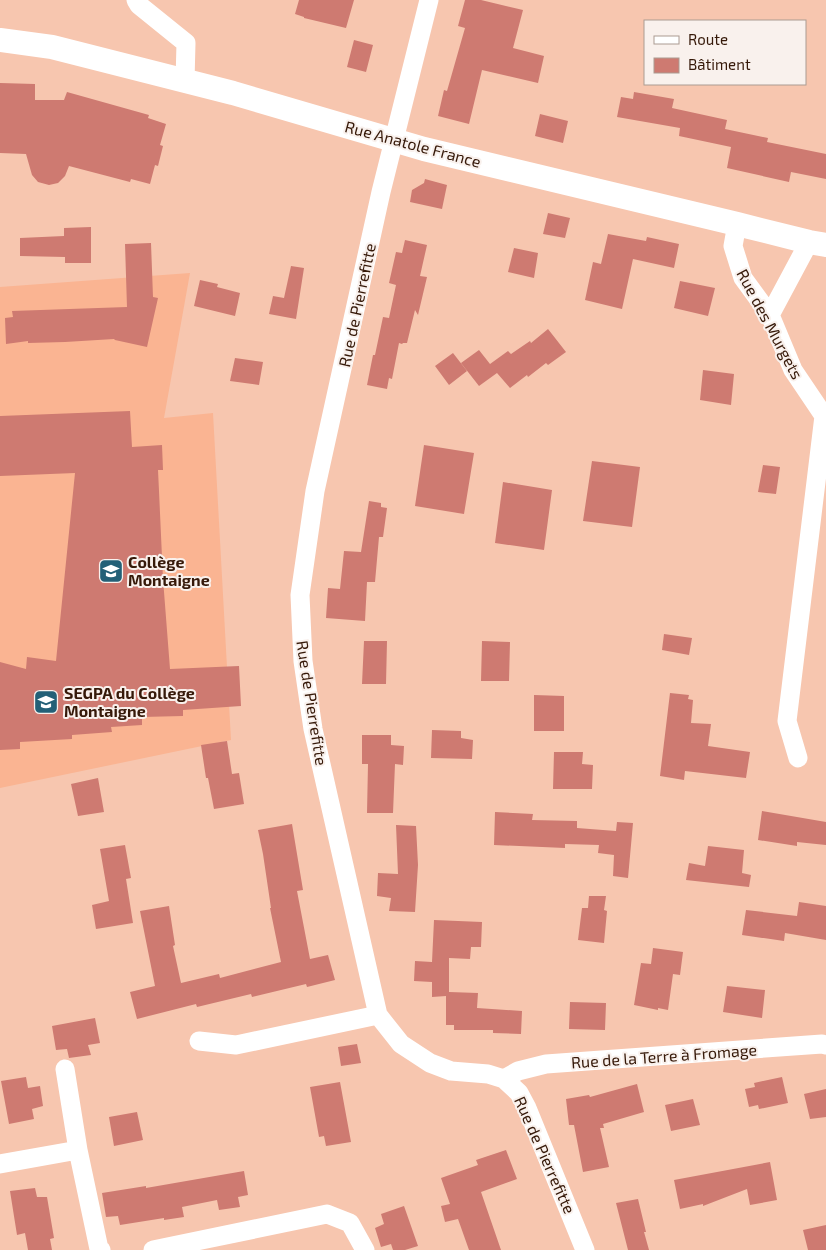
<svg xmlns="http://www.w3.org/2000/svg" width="826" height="1250" font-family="'Exo 2',sans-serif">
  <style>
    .built { fill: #fab492 }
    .building { fill: #ce7a71 }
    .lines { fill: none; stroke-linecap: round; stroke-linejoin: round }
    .minor { stroke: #fff; stroke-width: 19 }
    .tertiary { stroke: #fff; stroke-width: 24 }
    .labels { text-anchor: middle; stroke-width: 4; stroke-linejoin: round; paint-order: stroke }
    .street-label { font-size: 16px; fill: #361909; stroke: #f9f1ed }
    .poi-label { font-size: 16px; font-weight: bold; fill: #361909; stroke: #f9f1ed; text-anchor: start }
  </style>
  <rect width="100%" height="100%" fill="#f7c6af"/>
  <!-- built -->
  <path class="built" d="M190 273 164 418 213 413 231 740 0 788V287Z"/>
  <!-- building -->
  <path class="building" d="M299 0H354L346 28 304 18V17L295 14Z
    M465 0H481L523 10 513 48 544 56 538 83 482 70 469 124 438 116 444 90 447 91 465 28 458 26Z
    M354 40 373 45 366 72 347 67Z
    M0 83 35 84V100H64L67 92 149 115 148 118 166 124 160 145 163 146 158 166 155 165 150 184 131 179 130 182 69 166 65 176 58 183 49 185 38 182 32 175 26 154 0 153Z
    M634 92 674 99 672 108 727 120 725 129 768 138 767 142 826 154V179L791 172 789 182 727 168 731 147 679 136 680 128 617 117 621 97 633 99Z
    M540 114 568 121 563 143 535 136Z
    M425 179 447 185 442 209 410 202 412 190 424 183Z
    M548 213 570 218 565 238 543 234Z
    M91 227V263H65V257L20 256V238L64 236V228Z
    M608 234 646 241 647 237 679 244 674 268 633 259 622 309 585 300 593 262 601 264Z
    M405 240 427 245 420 276 427 277 418 315 415 310 407 343H403L402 344 399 343 392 379 389 378 387 389 367 385 373 355H375L383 317 389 318 396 285 389 283 396 252 402 253Z
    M151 243 153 297 158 298 147 347 115 340 114 339 65 342 28 343V341L6 344 5 318 13 317 12 311 127 307 125 244Z
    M514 248 538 253 534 278 508 272Z
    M291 266 304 268 296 319 269 314 273 296 284 298Z
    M200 280 218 284 217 287 240 293 235 316 194 306Z
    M680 281 715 288 708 316 674 308Z
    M548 329 566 352 548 365 546 363 528 377 527 375 510 388 497 373 479 386 461 363 479 350 490 364 508 351 511 354 530 341 531 343Z
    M453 353 467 371 449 385 435 366Z
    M235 358 263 362 259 385 230 381Z
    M703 370 734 374 731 405 700 400Z
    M130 411 132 447 162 445 163 470H158L159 491 163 579 170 669 239 666 241 706 183 710V716L142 717V725L111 727 112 732 72 735V739L20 742V749L0 750V662L26 669 27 657 56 661 75 473 0 476V416Z
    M424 445 474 453 464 514 415 506Z
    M592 461 640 467 632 527 583 521Z
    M763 465 780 467 776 494 758 492Z
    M503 482 552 490 544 550 495 543Z
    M369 501 381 503V507L387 508 383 537H379L375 582H367L365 621 326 618 328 588 340 589 344 551 361 552Z
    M664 634 692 638 689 655 662 650Z
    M364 641H387L386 684H362Z
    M482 641 510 642 509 681H481Z
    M670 693 689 695 688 699 693 700 691 723 711 724 708 746 750 752 746 778 685 771 684 780 660 776Z
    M534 695 564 696V731H534Z
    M432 730 461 731V738L473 740 472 759 431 758Z
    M362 735H391V745L404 746 403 765 395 764 393 813H367L368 764H362Z
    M227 741 232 774 239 773 244 804 214 809 208 778H206L201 745Z
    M554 752H583L582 764 593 765 592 789H553Z
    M98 778 104 812 78 816 71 784Z
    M762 811 826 822V845L797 842V846L758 840Z
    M495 812 533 814 532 820 577 821V828L616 831 617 822 633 823 628 878 613 876 614 855 598 853 599 845 565 844V848L494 845Z
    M292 824 303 890 297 891 310 959 328 955 335 980 307 987 306 984 252 997 251 994 197 1007 196 1004 137 1019 130 992 155 986 140 911 169 906 175 945 173 946 181 983 219 974 220 978 281 962 270 908H271L263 854 258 830Z
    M396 825 416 826 418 865 415 912 389 911 391 898 377 896 378 873 398 874Z
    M125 845 131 878 126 879 133 923 96 929 92 905 109 901 100 849Z
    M708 846 744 850 742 873 751 875 749 887 686 880 689 863 705 866Z
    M589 896H606L604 910 607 911 604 943 578 940 582 908H588Z
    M799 902 826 906V940L785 933 784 941 742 935 746 910 797 916Z
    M434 920 482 922 481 947H471L470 959 449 958V992L478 993 477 1008 522 1011 521 1034 493 1033V1030H454V1025H446V996L432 997V982L414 981 415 961 432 962Z
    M653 948 683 952 680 975 673 974 668 1010 658 1008V1010L634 1005 641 963 651 964Z
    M727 986 765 990 762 1018 723 1012Z
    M570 1002 606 1003 605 1030 569 1029Z
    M95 1018 100 1043 88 1045 91 1055 69 1058 67 1049 56 1050 52 1026Z
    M357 1044 361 1063 341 1066 338 1047Z
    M26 1077 28 1088 40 1086 43 1106 32 1109 34 1119 9 1124 1 1081Z
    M782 1077 788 1103 759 1109 758 1105 749 1107 745 1089 755 1087 754 1083Z
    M340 1082 351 1142 326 1146 324 1136 319 1137 310 1087Z
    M637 1084 644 1112 603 1124 604 1128H600L609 1167 583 1172 574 1125H569L566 1099 589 1095 590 1097Z
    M826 1089V1117L810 1119 804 1094Z
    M693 1099 700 1125 671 1131 665 1105Z
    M137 1112 143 1140 114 1146 109 1117Z
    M506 1150 517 1179 481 1192 501 1250H469L458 1219 445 1222 441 1206 450 1204 441 1178 478 1165 476 1160Z
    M770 1162 777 1200 750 1205 747 1189 703 1206V1204L680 1209 674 1180Z
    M244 1171 248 1195 238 1197 240 1207 219 1210 217 1200 182 1207 184 1217 164 1220V1218L120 1225 118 1216 106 1217 102 1193 146 1186V1188Z
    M35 1188 37 1197H47L54 1238 50 1239 52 1250H28L25 1233 17 1235 10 1191Z
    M638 1199 646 1232H644L649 1250H628L616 1203Z
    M404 1206 418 1246 405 1250H393L391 1244 381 1247 375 1228 384 1224 381 1214Z
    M826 1225V1250H808L803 1230Z"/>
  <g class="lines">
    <!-- minor -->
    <path class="minor" d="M136 0 139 5 186 43 185 81
      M429 0 381 192 315 491 300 595 303 661 313 729 378 1015 401 1044 430 1063 451 1071 488 1074 504 1079 519 1093 527 1108 585 1250
      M737 224 733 246 743 278 770 315 793 370 824 416 826 417
      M770 315 809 242
      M798 758 787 721 824 416
      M199 1041 236 1045 378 1015
      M65 1069 78 1150
      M504 1079 518 1071 546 1064 822 1044 826 1045
      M0 1164 78 1150 99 1249 101 1250
      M153 1250 327 1214 350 1223 365 1250"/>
    <!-- tertiary -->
    <path class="tertiary" d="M0 40 52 47 233 93 424 149 737 224 809 242 826 245"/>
  </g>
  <!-- icons -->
  <defs>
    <symbol id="school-square" viewBox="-11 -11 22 22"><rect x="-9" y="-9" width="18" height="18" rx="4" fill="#236077" stroke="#f9f1ed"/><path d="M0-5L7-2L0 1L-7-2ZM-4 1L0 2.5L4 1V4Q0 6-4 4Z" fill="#fff"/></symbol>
  </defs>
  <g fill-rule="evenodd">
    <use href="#school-square" x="97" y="557" width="28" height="28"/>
    <use href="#school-square" x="32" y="688" width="28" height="28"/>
  </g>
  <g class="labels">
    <!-- street labels -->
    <g class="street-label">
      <text transform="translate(413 144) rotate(15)" y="6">Rue Anatole France</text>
      <text transform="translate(357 305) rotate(-78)" y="6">Rue de Pierrefitte</text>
      <text transform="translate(770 324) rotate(62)" y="6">Rue des Murgets</text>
      <text transform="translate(312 703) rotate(81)" y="6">Rue de Pierrefitte</text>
      <text transform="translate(664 1056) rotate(-4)" y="6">Rue de la Terre à Fromage</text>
      <text transform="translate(545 1155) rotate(66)" y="6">Rue de Pierrefitte</text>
    </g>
    <!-- poi labels -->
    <g class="poi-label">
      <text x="128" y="568">Collège<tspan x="128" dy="18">Montaigne</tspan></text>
      <text x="64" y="699">SEGPA du Collège<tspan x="64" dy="18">Montaigne</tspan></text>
    </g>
  </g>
  <!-- legend -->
  <rect x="644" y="20" width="162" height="65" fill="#f9f1ed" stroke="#ab9b92"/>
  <rect x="654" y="36" width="25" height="8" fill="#ffffff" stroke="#ab9b92"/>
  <text x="688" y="45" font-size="15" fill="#361909">Route</text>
  <rect x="654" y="58" width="25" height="15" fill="#ce7a71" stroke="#ab9b92"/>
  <text x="688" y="70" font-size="15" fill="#361909">Bâtiment</text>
</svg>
